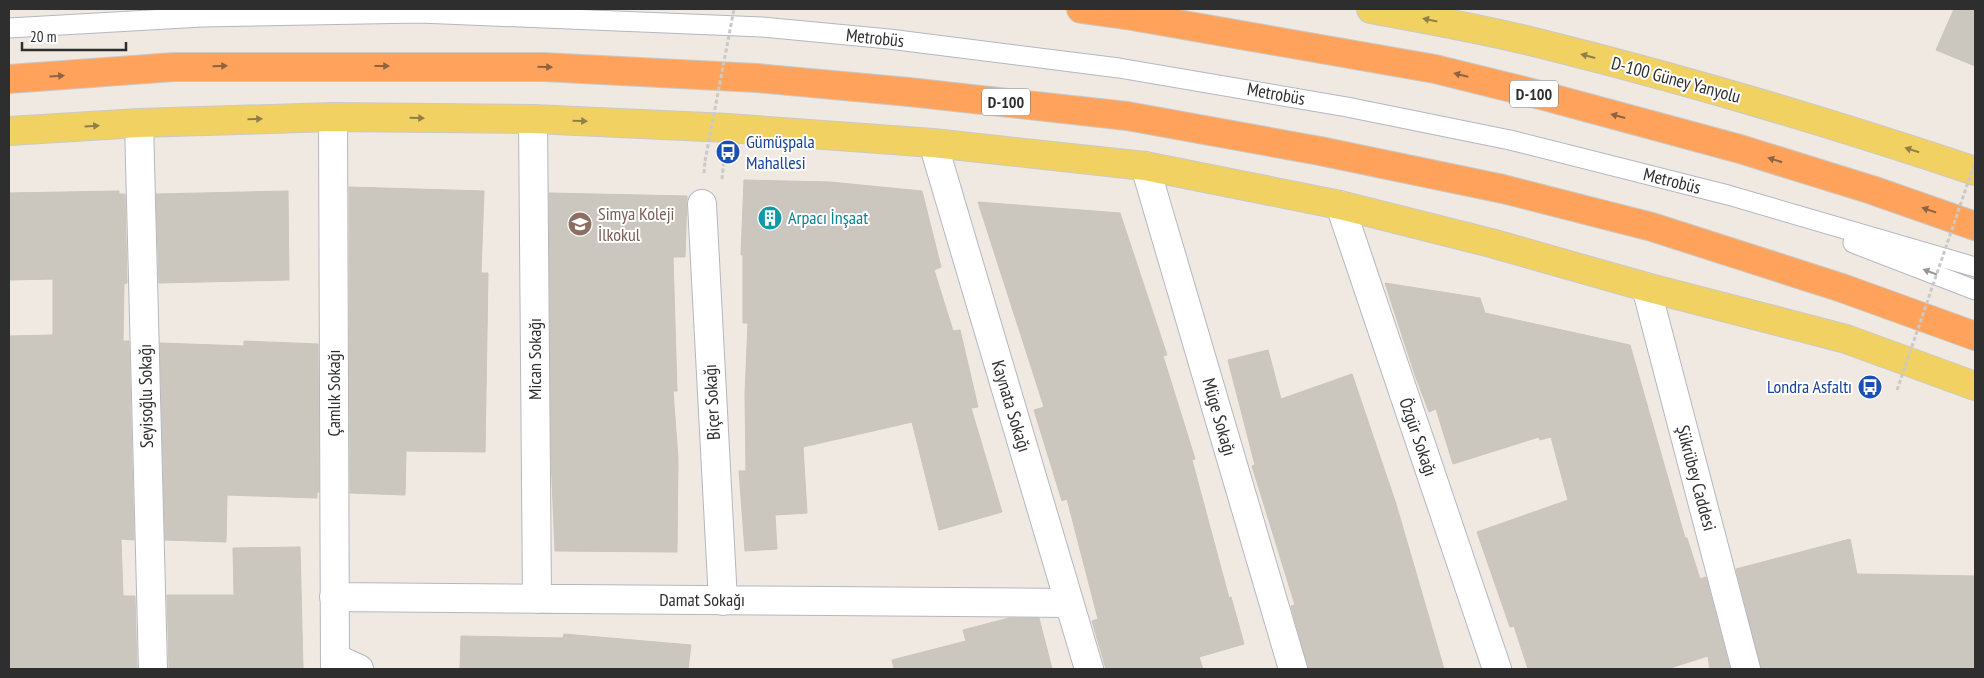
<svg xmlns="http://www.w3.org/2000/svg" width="1984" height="678" font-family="'PT Sans Narrow',sans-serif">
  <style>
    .building { fill: #cbc7bf; stroke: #cbc5ba }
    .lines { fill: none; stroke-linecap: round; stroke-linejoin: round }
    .lane-casing { stroke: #b4b7c1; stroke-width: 21 }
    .street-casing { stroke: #b4b7c1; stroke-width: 30 }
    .secondary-casing { stroke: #b4b7c1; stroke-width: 30 }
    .primary-casing { stroke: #c9c9c9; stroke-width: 30 }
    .highway-casing { stroke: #c9c9c9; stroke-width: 30 }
    .path { stroke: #c9c9c9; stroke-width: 3; stroke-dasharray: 4 2.5; stroke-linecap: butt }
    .lane { stroke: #fff; stroke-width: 19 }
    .street { stroke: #fff; stroke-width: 28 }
    .secondary { stroke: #fff; stroke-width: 28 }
    .primary { stroke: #f2d163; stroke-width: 28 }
    .highway { stroke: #ffa35c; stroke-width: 28 }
    .path-bridge { stroke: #c9c9c9; stroke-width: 3; stroke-dasharray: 4 2.5; stroke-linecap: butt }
    .oneway { fill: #908048 }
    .oneway2 { fill: #8c6343 }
    .oneway3 { fill: #969696 }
    .labels { text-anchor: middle; stroke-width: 4; stroke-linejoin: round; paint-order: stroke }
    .shield { fill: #fff; stroke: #6d6d6d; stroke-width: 1 }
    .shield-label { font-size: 16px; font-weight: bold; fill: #2e2e2e }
    .street-label { font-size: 18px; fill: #2e2e2e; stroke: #fff }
    .transit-label { font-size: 18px; fill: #164399; stroke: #fff; text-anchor: start }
    .education-label { font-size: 18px; fill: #785e54; stroke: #fff; text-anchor: start }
    .culture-label { font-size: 18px; fill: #0d838f; stroke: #fff; text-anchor: start }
  </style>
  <rect width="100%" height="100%" fill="#efe9e1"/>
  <!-- building -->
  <path class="building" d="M1954 9H1975V66L1936 50Z
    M744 180 830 182 922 191 941 267 934 270 953 331 960 330 978 407 971 408 1002 512 939 530 912 422 803 447 807 513 775 515 777 549 745 551 739 471H746L745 394 748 323H743V255H741Z
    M349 187 484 191 481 273H488L485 452 406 451 405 495 350 493Z
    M119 191V194H125L127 283 124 284 123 341H129L134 540 121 539 123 596H135L137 669H9V336L53 335V279L9 280V193Z
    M288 191 289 280 159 283 156 194Z
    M549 193 687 196 685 257H673L677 391H673L678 458 677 552 555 551 551 456Z
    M978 202 1120 213 1167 355 1163 356 1195 459 1192 460 1229 598 1231 597 1244 644 1199 657 1203 669H1106L1092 621 1098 619 1067 499 1062 501 1034 410 1044 407Z
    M1385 283 1480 298 1485 313 1630 345 1685 538H1687L1700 579 1706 577 1730 669H1710L1708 656 1667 669H1528L1514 626 1510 627 1477 532 1568 500 1551 437 1540 440 1539 437 1453 464 1436 409 1429 412 1415 375Z
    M244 341 318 344 319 492H317V498L227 495 226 542 165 540 160 343 244 346Z
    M1268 350 1281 399 1352 374 1396 504 1444 669H1308L1291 606 1295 605 1252 466 1255 465 1228 360Z
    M1850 539 1857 574 1975 576V669H1761L1736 569Z
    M300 547 303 669H169L167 595H234L233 548Z
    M1009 618H1039L1052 669H894L892 660 966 641 963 630Z
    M564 634 691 645 688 669H460L461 636 563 638Z"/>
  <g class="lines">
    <defs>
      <path id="lane" d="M9 28 202 17 420 13 762 27 889 39 1119 68 1347 107 1510 140 1728 195 1975 267
        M1853 243 1975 290"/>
      <path id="street" d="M333 117 335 669
        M533 119 537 599
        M139 123 153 669
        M933 143 1089 669
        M1145 166 1293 669
        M702 204 723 601
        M1340 205 1497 669
        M334 597 1069 603
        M335 658 359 669"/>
      <path id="secondary" d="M1646 287 1746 669"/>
      <path id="primary" d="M1371 9C1430 20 1489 30 1546 45 1691 81 1834 124 1975 171
        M9 131 139 123 333 117 533 119 728 128 933 143 1145 166 1340 205 1491 243 1646 287 1846 339 1975 386"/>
      <path id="highway" d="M1081 9 1132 16 1435 69 1544 96 1740 149 1872 190 1975 226
        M9 79 174 67H543L757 78 909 92 1127 116 1320 151 1503 189 1652 227 1842 288 1975 336"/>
    </defs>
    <!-- lane casing -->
    <use href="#lane" class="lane-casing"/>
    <!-- street casing -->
    <use href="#street" class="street-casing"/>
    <!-- secondary casing -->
    <use href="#secondary" class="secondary-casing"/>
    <!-- primary casing -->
    <use href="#primary" class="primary-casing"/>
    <!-- highway casing -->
    <use href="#highway" class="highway-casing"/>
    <!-- path -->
    <path class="path" d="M704 173 705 161
      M722 179 724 158"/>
    <!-- lane -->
    <use href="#lane" class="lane"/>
    <!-- street -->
    <use href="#street" class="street"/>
    <!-- secondary -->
    <use href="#secondary" class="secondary"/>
    <!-- primary -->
    <use href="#primary" class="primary"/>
    <!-- highway -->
    <use href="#highway" class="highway"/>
    <!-- path-bridge -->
    <path class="path-bridge" d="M705 161 734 9
      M1897 390 1975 162"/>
  </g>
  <!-- one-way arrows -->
  <defs><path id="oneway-solid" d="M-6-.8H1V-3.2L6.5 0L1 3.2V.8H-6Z" transform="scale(1.25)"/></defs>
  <g class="oneway">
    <use href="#oneway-solid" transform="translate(1430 20) rotate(-168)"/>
    <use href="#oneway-solid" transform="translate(1588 56) rotate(-165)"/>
    <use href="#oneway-solid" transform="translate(417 118) rotate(1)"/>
    <use href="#oneway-solid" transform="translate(255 119) rotate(-2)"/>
    <use href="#oneway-solid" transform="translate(580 121) rotate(2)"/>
    <use href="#oneway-solid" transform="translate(92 126) rotate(-4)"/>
    <use href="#oneway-solid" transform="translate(1912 150) rotate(-162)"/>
  </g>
  <g class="oneway2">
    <use href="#oneway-solid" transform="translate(220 66) rotate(-1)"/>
    <use href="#oneway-solid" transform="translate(382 66)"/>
    <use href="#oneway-solid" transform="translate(545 67) rotate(2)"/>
    <use href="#oneway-solid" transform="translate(1461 75) rotate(-166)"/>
    <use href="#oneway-solid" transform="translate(57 76) rotate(-4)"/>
    <use href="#oneway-solid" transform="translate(1618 116) rotate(-165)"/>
    <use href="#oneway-solid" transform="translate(1775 160) rotate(-163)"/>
    <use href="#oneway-solid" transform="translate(1929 210) rotate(-161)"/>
  </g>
  <use class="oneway3" href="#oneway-solid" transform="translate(1930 272) rotate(-159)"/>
  <!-- icons -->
  <defs>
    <symbol id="bus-disc" viewBox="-11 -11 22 22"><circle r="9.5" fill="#1a4fb4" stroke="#fff"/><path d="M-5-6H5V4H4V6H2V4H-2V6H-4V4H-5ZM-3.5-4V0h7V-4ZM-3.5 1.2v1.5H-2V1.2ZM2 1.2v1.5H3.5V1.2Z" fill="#fff"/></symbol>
    <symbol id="building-disc" viewBox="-11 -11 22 22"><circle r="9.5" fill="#0f9aa8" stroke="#fff"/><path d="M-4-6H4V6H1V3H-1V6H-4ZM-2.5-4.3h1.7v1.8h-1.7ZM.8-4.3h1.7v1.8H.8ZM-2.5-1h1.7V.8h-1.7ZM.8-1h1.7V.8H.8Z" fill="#fff"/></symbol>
    <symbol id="school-disc" viewBox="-11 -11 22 22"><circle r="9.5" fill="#8d6e63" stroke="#fff"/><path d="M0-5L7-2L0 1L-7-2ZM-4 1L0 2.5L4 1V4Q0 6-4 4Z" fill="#fff"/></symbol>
  </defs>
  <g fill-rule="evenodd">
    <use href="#bus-disc" x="714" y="138" width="28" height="28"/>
    <use href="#building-disc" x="756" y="204" width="28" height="28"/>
    <use href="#school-disc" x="566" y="210" width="28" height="28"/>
    <use href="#bus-disc" x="1856" y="373" width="28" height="28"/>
  </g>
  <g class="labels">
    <!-- shield labels -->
    <g class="shield">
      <rect x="1510" y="80.5" width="48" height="27" rx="4"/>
      <rect x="982" y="88.5" width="48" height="27" rx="4"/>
    </g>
    <g class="shield-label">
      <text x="1534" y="100">D-100</text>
      <text x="1006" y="108">D-100</text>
    </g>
    <!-- street labels -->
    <g class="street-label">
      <text transform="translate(875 38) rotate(6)" y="6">Metrobüs</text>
      <text transform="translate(1676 80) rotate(15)" y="6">D-100 Güney Yanyolu</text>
      <text transform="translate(1276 94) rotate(10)" y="6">Metrobüs</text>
      <text transform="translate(1672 181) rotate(14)" y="6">Metrobüs</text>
      <text transform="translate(535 359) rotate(-90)" y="6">Mican Sokağı</text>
      <text transform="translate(334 393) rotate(-90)" y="6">Çamlık Sokağı</text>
      <text transform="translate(146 396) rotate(-91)" y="6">Seyisoğlu Sokağı</text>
      <text transform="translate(712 402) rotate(-93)" y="6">Biçer Sokağı</text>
      <text transform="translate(1011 406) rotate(73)" y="6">Kaynata Sokağı</text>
      <text transform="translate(1219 417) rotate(74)" y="6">Müge Sokağı</text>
      <text transform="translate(1418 437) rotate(71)" y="6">Özgür Sokağı</text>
      <text transform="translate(1696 478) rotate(75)" y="6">Şükrübey Caddesi</text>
      <text x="702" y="606">Damat Sokağı</text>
    </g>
    <!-- transit labels -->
    <g class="transit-label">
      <text x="746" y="148">Gümüşpala<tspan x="746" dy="21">Mahallesi</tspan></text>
      <text x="1852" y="393" text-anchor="end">Londra Asfaltı</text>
    </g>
    <!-- education labels -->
    <g class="education-label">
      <text x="598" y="220">Simya Koleji<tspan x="598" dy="21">İlkokul</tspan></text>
    </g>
    <!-- culture labels -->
    <g class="culture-label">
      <text x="788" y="224">Arpacı İnşaat</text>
    </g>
  </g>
  <!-- border -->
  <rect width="1984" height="678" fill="none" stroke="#2e2e2e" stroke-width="20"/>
  <!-- scale -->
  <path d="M22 42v8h104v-8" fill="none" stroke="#2e2e2e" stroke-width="2.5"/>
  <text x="30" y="42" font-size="15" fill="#2e2e2e" stroke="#ffffff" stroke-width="4" paint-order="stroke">20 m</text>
</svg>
